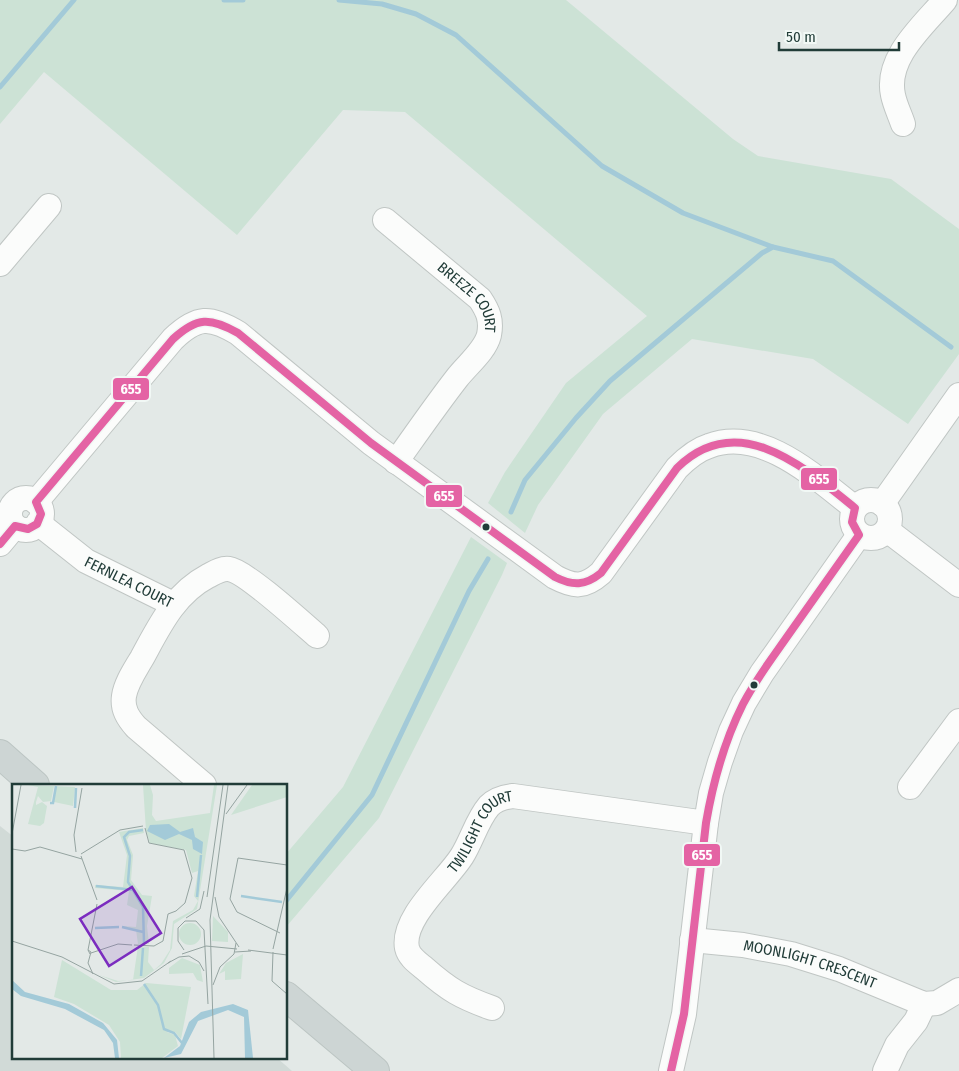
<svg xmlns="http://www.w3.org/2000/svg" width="959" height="1071" font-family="'Fira Sans Condensed',sans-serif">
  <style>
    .built { fill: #d1dad7 }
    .green { fill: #cce2d5 }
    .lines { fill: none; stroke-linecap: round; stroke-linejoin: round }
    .stream { stroke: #a3cad8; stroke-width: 5 }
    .minor-casing { stroke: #c0c6c4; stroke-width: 26 }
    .major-casing { stroke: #bcc5c3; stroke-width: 30 }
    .minor { stroke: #fbfcfb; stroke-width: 24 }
    .major { stroke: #cdd5d4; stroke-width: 28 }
    .bus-1-casing { stroke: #f1f8f5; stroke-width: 11 }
    .bus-1 { stroke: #e463a4; stroke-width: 8 }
    .bus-dot { fill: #213c38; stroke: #f1f8f5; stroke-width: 2 }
    .labels { text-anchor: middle; stroke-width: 5; stroke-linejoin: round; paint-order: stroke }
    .street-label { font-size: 15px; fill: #213c38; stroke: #f1f8f5 }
    .inset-river { fill: none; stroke: #a3cad8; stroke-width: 2.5 }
    .inset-road { fill: none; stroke: #95a4a1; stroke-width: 1 }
    .view { fill: #7b2cbf; fill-opacity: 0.15; stroke: #7b2cbf; stroke-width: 2.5 }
    .inset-edge { fill: none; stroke: #213c38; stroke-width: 2.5 }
    .line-badge { stroke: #f1f8f5; stroke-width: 2 }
    .badge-label { font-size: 14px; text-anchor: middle; font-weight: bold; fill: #fff }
  </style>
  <rect width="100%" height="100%" fill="#e3e9e7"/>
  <!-- built -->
  <path class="built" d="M0 826 14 837V1057H276L292 1071H0Z"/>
  <!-- green -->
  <path class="green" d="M0 0H566L733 139 758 156 891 179 959 229V354L908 424 813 359 692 339 603 414 538 505 525 533 488 503 505 472 566 383 647 316 405 112 343 110 237 235 44 72 0 124Z
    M471 537 507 563 502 575 379 818 286 927V854L343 787Z"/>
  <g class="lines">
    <!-- stream -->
    <path class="stream" d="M224 0H243
      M339 0 382 4 416 14 456 35 602 166 683 213 773 247 833 261 951 347
      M0 87 74 0
      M511 512 525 480 576 418 610 381 762 253 773 247
      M286 901 372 795 469 591 488 559"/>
    <defs>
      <g id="minor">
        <path d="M903 124C900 115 895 105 893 95 885 58 923 26 945 0"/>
        <path id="s1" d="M385 220 480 299C488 311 492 320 489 335 485 351 467 365 457 378 436 405 416 434 396 462"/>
        <path d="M0 264 49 206"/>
        <circle cx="26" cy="514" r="16"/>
        <circle cx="871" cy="519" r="19"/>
        <path d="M36 502 173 339C197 316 210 316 238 333L371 443 555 577C574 587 584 588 601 573L677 468C686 459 696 450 709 446 762 426 816 478 855 508"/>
        <path d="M882 504 959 395"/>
        <path id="s2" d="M38 523 86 561 173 604"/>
        <path d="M887 530 959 585"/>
        <path d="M0 544 15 526"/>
        <path d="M204 785 136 727C128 718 122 709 124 696 126 683 135 670 142 658 159 627 174 594 208 576 214 573 221 568 229 569 245 571 302 623 317 636"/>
        <path d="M910 787 959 721"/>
        <path id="s3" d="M692 940 743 945 791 954 839 969 924 1004 937 1003 959 990"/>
        <path id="s4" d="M492 1008C461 997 449 990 424 968 418 963 409 957 407 948 401 918 447 880 462 856 472 840 477 820 489 806 496 799 504 797 513 796L706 823"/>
        <path d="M671 1071 684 1014 706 823 711 793 720 762 731 731 744 703 762 673 859 535"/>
        <path d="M885 1071 897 1045 916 1021 924 1004"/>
      </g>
      <path id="major" d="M0 754 35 785
        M286 996 375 1071"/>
    </defs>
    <!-- minor casing -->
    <use href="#minor" class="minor-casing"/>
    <!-- major casing -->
    <use href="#major" class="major-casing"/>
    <!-- minor -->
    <use href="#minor" class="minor"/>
    <!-- major -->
    <use href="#major" class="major"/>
    <defs>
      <path id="bus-1" d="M0 544 15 526 28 529 37 524 41 514 36 502 173 339C197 317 210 317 238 333L371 443 555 577C573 586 585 586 601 573L677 468C738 408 804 467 855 508L852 522 859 535C836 568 812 601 789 634 773 657 756 679 743 704 724 742 713 782 706 823L684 1014 671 1071"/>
    </defs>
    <!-- bus-1 casing -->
    <use href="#bus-1" class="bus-1-casing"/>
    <!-- bus-1 -->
    <use href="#bus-1" class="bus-1"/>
  </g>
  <!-- markers -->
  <g class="bus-dot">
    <circle cx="486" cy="527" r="4.5"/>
    <circle cx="754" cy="685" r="4.5"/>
  </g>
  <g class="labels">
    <!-- street labels -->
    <g class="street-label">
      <text dy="5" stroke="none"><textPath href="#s1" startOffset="115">BREEZE COURT</textPath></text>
      <text dy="5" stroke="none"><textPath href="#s2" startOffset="109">FERNLEA COURT</textPath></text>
      <text dy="5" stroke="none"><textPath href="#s4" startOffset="248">TWILIGHT COURT</textPath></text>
      <text dy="5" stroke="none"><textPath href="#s3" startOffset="121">MOONLIGHT CRESCENT</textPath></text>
    </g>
  </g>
  <!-- overview -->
  <g transform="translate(12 784)">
    <rect width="275" height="275" fill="#e3e9e7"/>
    <path d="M16 1 63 3 61 22 42 18 44 3 42 2 39 17 31 18 26 12 24 18V21L30 18 35 22 32 39 28 42 16 40 26 3ZM131 1H138L141 11 140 31 144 37 198 29 202 1H205L185 125 162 140 160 164 152 179 132 194 104 198 87 191 106 197 121 196 126 162 137 163 136 178 142 186 149 180 158 166 161 137 181 126 186 117 182 112 186 87 180 89 174 66 138 59 134 47ZM240 1H275V13L219 31ZM131 44 132 49 117 52 115 56 121 71 119 96 130 111 140 112 135 142 137 160H126L124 146 110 144V142L124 143 126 126 115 121 117 107 83 104V101L111 103 115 71 107 48ZM201 132 216 148V158L200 157ZM167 150a11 11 0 1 1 22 0a11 11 0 1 1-22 0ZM231 170 229 195 213 196V187L207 190 214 179ZM170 174 188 181 191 198 185 196 181 189 157 190V184ZM50 176 99 206H125L134 199 179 203 169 255 163 248H155L163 251 166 262 150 274H109L108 258 97 241 62 220 42 213Z" fill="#cce2d5"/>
    <path d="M157 40 168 48 181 44 183 53 191 58 190 70 181 65 180 56 167 50 153 56 135 47 138 41ZM0 196 13 208 57 220 91 239 105 256 107 274H103L101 259 92 246 53 225 9 212 0 205ZM221 220 236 226 241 274H233L232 233 216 226 186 237 169 270 152 274 168 262 177 238 189 228Z" fill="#a3cad8"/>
    <path class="inset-river" d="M38 19H41L44 2M63 24 64 4M131 46 117 48 112 53 118 72 116 98 131 123 132 159M84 102 122 106M229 112 270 118M185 113 189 71M110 143 131 148M83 144 107 143M129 192 131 164M132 200 146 221 152 245 162 249 170 259"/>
    <path class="inset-road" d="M214 30 235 1M0 50 9 1M0 65 13 67 28 63 70 75M64 68 62 51 70 4M69 70 108 46 131 42M69 72 85 116M195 113 211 1M203 113 207 133 227 163M174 134 188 125 192 107M268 149 225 128 218 115 226 74 275 81M0 157 50 173 102 200 130 197 159 177M122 161 142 162 151 157 156 130 164 127 173 119 180 94 172 66 137 59 133 44M261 165 275 104M76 166 85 120M172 166 166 157V144L173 137H184L192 146 196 220M236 166 275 171M223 168 239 167M261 168 260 197 275 210M79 169 106 160 120 161M78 170 76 166 79 168 76 179 81 190M170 170 194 162 225 165M156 179 167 173 177 172 187 178 192 187M201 201 208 183 222 170 224 159M202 274 198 136 216 1"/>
    <path class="view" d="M120 103 149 149 97 182 68 135Z"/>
    <rect width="275" height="275" class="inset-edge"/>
  </g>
  <g class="line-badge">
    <rect x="112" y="377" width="38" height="24" rx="5" fill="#e463a4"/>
    <rect x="800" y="467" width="38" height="24" rx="5" fill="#e463a4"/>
    <rect x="425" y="484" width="38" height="24" rx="5" fill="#e463a4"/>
    <rect x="683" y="843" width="38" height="24" rx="5" fill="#e463a4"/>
  </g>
  <g class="badge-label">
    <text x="131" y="394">655</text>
    <text x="819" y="484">655</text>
    <text x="444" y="501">655</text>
    <text x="702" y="860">655</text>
  </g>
  <!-- scale -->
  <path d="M779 42v8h120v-8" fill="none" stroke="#213c38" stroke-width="2.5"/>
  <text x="786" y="42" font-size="15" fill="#213c38" stroke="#f1f8f5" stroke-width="4" paint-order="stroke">50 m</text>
</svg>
